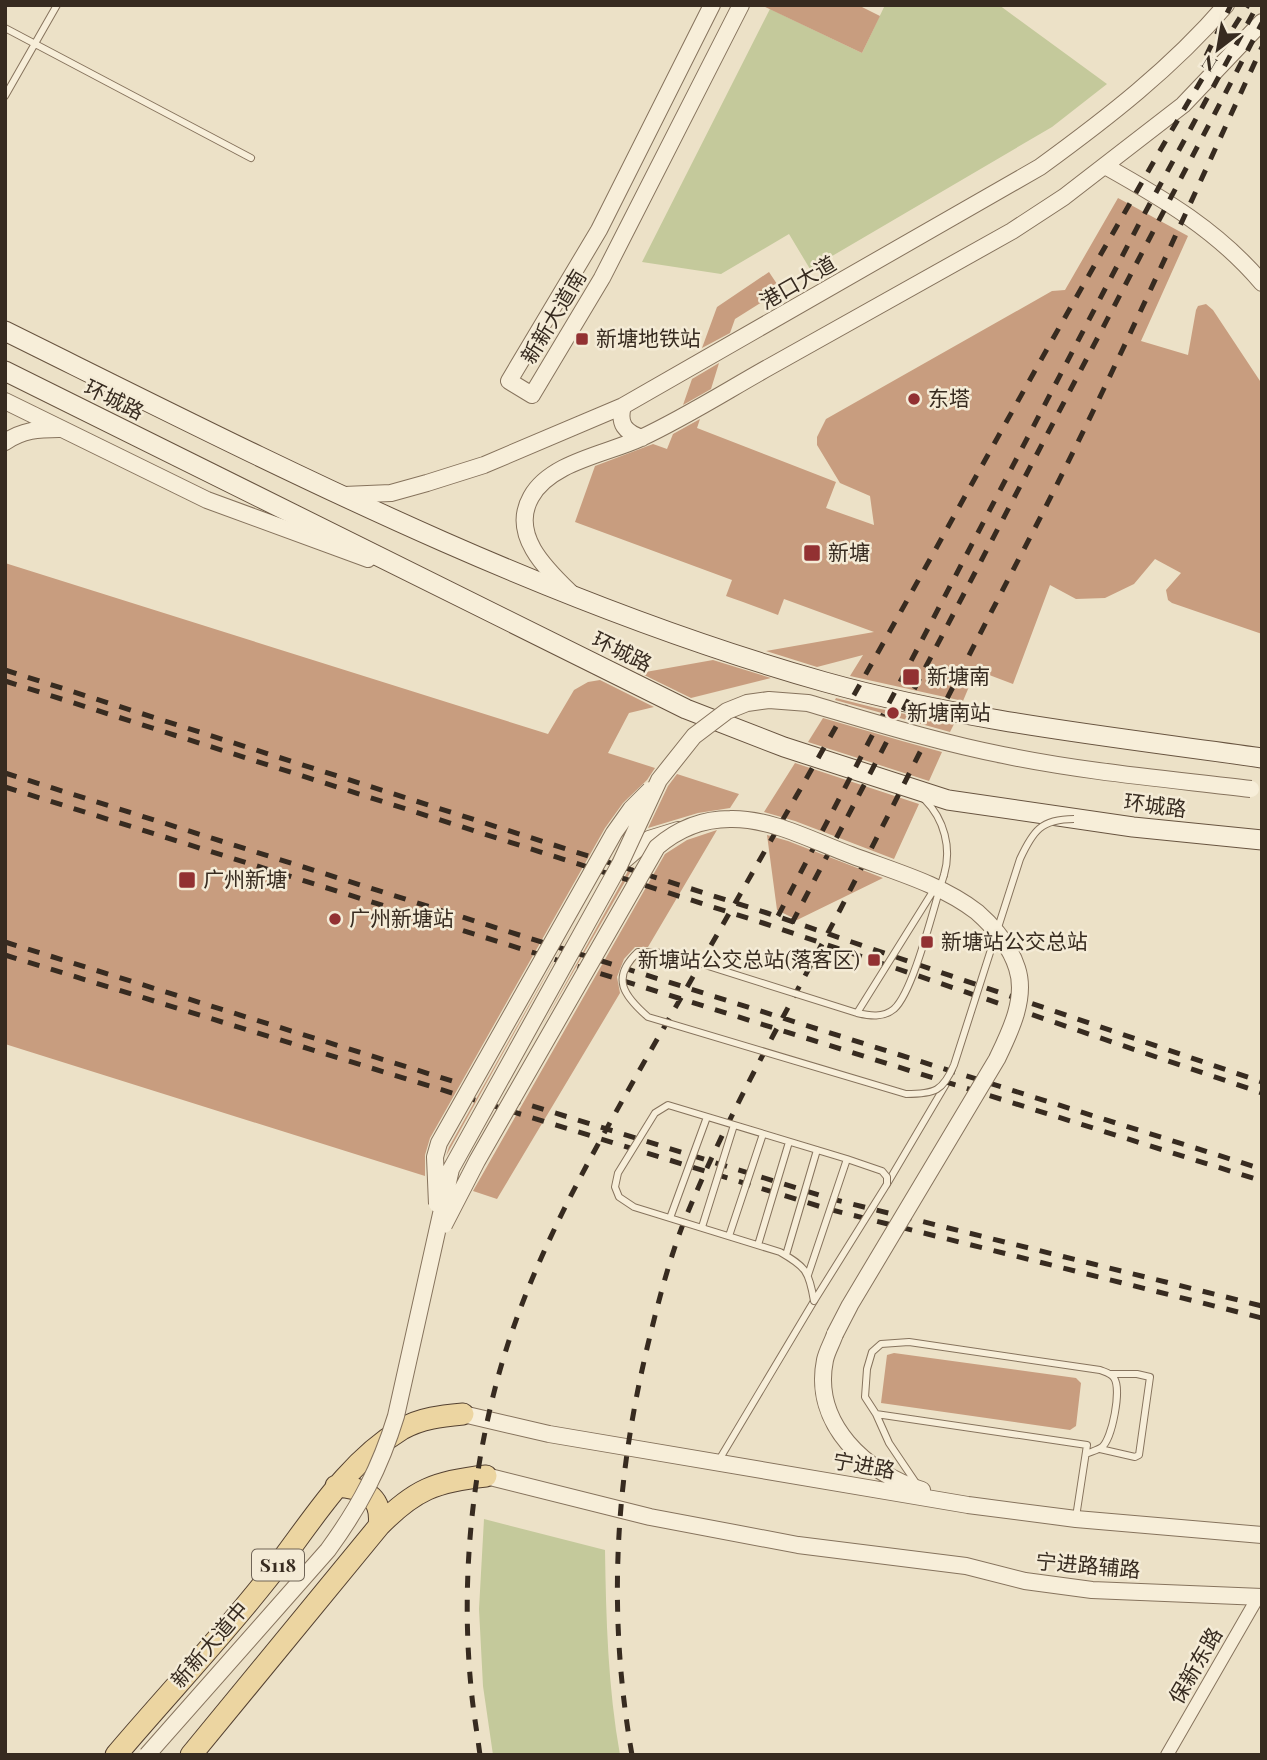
<svg xmlns="http://www.w3.org/2000/svg" width="1267" height="1760" font-family="'Playfair Display','Noto Sans SC',serif">
  <style>
    .green { fill: #c4c99b }
    .building { fill: #c89d7f }
    .lines { fill: none; stroke-linecap: round; stroke-linejoin: round }
    .service-casing { stroke: #86735d; stroke-width: 8 }
    .minor-casing { stroke: #86735d; stroke-width: 14 }
    .tertiary-casing { stroke: #86735d; stroke-width: 18 }
    .secondary-casing { stroke: #685440; stroke-width: 21 }
    .primary-casing { stroke: #544131; stroke-width: 23 }
    .service { stroke: #f7eed9; stroke-width: 6 }
    .minor { stroke: #f7eed9; stroke-width: 12 }
    .tertiary { stroke: #f7eed9; stroke-width: 16 }
    .secondary { stroke: #f7eed9; stroke-width: 19 }
    .primary { stroke: #ecd5a1; stroke-width: 21 }
    .rail { stroke: #372b20; stroke-width: 5; stroke-dasharray: 12 12; stroke-linecap: butt }
    .service-bridge-casing { stroke: #86735d; stroke-width: 8; stroke-linecap: butt }
    .tertiary-bridge-casing { stroke: #86735d; stroke-width: 18; stroke-linecap: butt }
    .service-bridge { stroke: #f7eed9; stroke-width: 6 }
    .tertiary-bridge { stroke: #f7eed9; stroke-width: 16 }
    .poi-dot { fill: #923132; stroke: #f4ebd6; stroke-width: 2.5 }
    .labels { text-anchor: middle; stroke-width: 5; stroke-linejoin: round; paint-order: stroke }
    .shield { fill: #f4ebd6; stroke: #706557; stroke-width: 2 }
    .shield-label { font-size: 19px; font-weight: bold; fill: #372b20 }
    .street-label { font-size: 21px; fill: #372b20; stroke: #f4ebd6 }
    .poi-label { font-size: 21px; fill: #372b20; stroke: #f4ebd6; text-anchor: start }
  </style>
  <rect width="100%" height="100%" fill="#ece1c7"/>
  <!-- green -->
  <path class="green" d="M885 5H999L1107 84 1052 127 810 269 789 234 721 274 642 262 770 9 862 53Z
    M484 1519 605 1550C606 1619 608 1687 620 1755H493L483 1686 479 1609Z"/>
  <!-- building -->
  <path class="building" d="M761 5H858L880 16 862 53Z
    M1118 198 1188 236 1141 341 1188 355 1196 310 1198 306 1206 304 1213 310 1262 384V634L1172 603 1168 600 1166 590 1181 573 1155 559 1134 584 1105 598 1076 599 1050 585 1013 684 976 670 963 701 850 676 863 655 817 667 766 651 874 632 784 599 778 615 743 602 726 596 732 580 575 522 595 466 653 444 667 449 673 434 700 419 697 428 836 482 826 508 874 525 870 496 840 483 817 445V437L826 419 1052 291 1065 290Z
    M769 272 781 290 735 319 730 333 702 348 717 307Z
    M719 363 711 389 683 405 692 379Z
    M5 563 548 734 574 690 588 682 600 680 654 707 629 713 608 753 655 768 647 780 623 803 605 828 430 1138 425 1155V1176L5 1044Z
    M713 660 771 678 691 698 640 673Z
    M836 698 876 708 954 724 950 732 835 700Z
    M823 718 902 741 942 752 929 781 808 742Z
    M795 763 919 804 894 859 795 821 764 812Z
    M677 774 739 794 730 808 698 813 648 828 668 786Z
    M717 830 648 947H635L624 959 617 977 620 993 497 1199 473 1191 665 854 687 840Z
    M767 835 788 841 883 878 797 920 777 910Z
    M634 866 541 1028 628 871Z
    M578 918 446 1156 449 1147Z
    M894 1353 1076 1378 1081 1383 1076 1426 1070 1430 881 1403 887 1355Z"/>
  <g class="lines">
    <defs>
      <path id="service" d="M5 28 251 158
        M5 96 57 5
        M925 800C944 819 952 848 944 875
        M887 1184 946 1084
        M876 1414 865 1397 867 1369 872 1352 881 1344 909 1342 1100 1370C1105 1372 1111 1373 1114 1378 1122 1389 1112 1439 1102 1447 1098 1450 1090 1452 1086 1454
        M1100 1449 1135 1457 1139 1455 1150 1377 1137 1374H1110
        M719 1460 814 1301
        M916 1483 889 1443 876 1414 1087 1445 1076 1517"/>
      <path id="minor" d="M1167 1755 1258 1597"/>
      <path id="tertiary" d="M712 5 599 230 509 381 532 395 602 278 741 5
        M1105 166C1164 199 1218 231 1262 283
        M5 401 207 500 368 559
        M623 406C618 424 625 432 642 438
        M5 442C23 430 38 429 59 429
        M344 495 391 493 427 483 484 465 623 406 1040 167C1106 119 1172 68 1226 5
        M570 592C545 568 510 534 531 497 550 462 607 454 641 438 686 417 728 390 771 366 852 321 932 276 1012 231L1064 197 1183 105 1262 22
        M620 864 649 839 678 830
        M835 1334C832 1343 827 1351 825 1360 812 1424 866 1473 922 1490
        M463 1414 549 1434 968 1505 1076 1519 1262 1535
        M486 1476 650 1517 798 1545 966 1566 1025 1581 1092 1590 1262 1597"/>
      <path id="secondary" d="M5 331C272 463 538 601 825 682 968 722 1116 737 1262 758
        M5 371 686 709 784 747 948 800 1133 827 1262 840"/>
      <path id="primary" d="M336 1486C363 1488 383 1495 379 1526
        M116 1755C166 1696 220 1639 268 1578 310 1525 343 1465 402 1429 421 1418 442 1416 463 1414
        M191 1755 379 1526C414 1490 436 1481 486 1476"/>
    </defs>
    <!-- service casing -->
    <use href="#service" class="service-casing"/>
    <!-- minor casing -->
    <use href="#minor" class="minor-casing"/>
    <!-- tertiary casing -->
    <use href="#tertiary" class="tertiary-casing"/>
    <!-- secondary casing -->
    <use href="#secondary" class="secondary-casing"/>
    <!-- primary casing -->
    <use href="#primary" class="primary-casing"/>
    <!-- service -->
    <use href="#service" class="service"/>
    <!-- minor -->
    <use href="#minor" class="minor"/>
    <!-- tertiary -->
    <use href="#tertiary" class="tertiary"/>
    <!-- secondary -->
    <use href="#secondary" class="secondary"/>
    <!-- primary -->
    <use href="#primary" class="primary"/>
    <!-- rail -->
    <path class="rail" d="M1206 56 1231 5
      M5 670 767 913 1262 1082
      M5 681 763 923 1262 1093
      M5 773 1262 1169
      M5 787 1262 1181
      M778 916 1140 222 1256 8
      M792 923 1262 23
      M5 942 832 1199 1262 1306
      M5 955 828 1209 1262 1318
      M480 1755C477 1732 473 1710 471 1687 461 1584 471 1477 498 1377 530 1260 592 1154 651 1050 708 951 764 852 821 753 920 580 1014 405 1113 233 1157 156 1200 79 1248 5
      M632 1755C607 1613 615 1479 649 1340 660 1295 672 1249 690 1207 733 1104 790 1006 841 908 902 789 961 669 1023 551 1109 386 1184 216 1262 47"/>
    <defs>
      <path id="service-bridge" d="M944 875C934 905 914 991 894 1009 883 1018 870 1016 857 1013L667 953 638 952C610 978 624 996 648 1017L906 1094C935 1094 943 1091 954 1065L1020 859C1033 831 1041 819 1074 819
        M857 1013 935 888
        M668 1105 847 1159 882 1171 887 1177V1184L814 1301C809 1271 806 1267 780 1252L634 1207 619 1197 615 1187 618 1173 655 1113Z
        M670 1218 707 1117
        M702 1227 734 1125
        M729 1236 763 1134
        M758 1245 789 1142
        M786 1255 817 1150
        M808 1275 847 1159"/>
      <path id="tertiary-bridge" d="M437 1204 435 1157 439 1143 614 833 631 809 650 790
        M444 1225 477 1161 657 847C678 829 702 819 730 819 771 818 813 841 851 855 893 871 941 884 977 912 994 927 1010 946 1017 968 1027 998 1010 1032 997 1059L850 1305 835 1334
        M147 1755 328 1550C360 1506 380 1468 396 1416L451 1169 620 864 659 780 694 736 727 711 747 703 769 700 808 703C873 722 937 742 1003 755 1085 772 1168 779 1251 789"/>
    </defs>
    <!-- service-bridge casing -->
    <use href="#service-bridge" class="service-bridge-casing"/>
    <!-- tertiary-bridge casing -->
    <use href="#tertiary-bridge" class="tertiary-bridge-casing"/>
    <!-- service-bridge -->
    <use href="#service-bridge" class="service-bridge"/>
    <!-- tertiary-bridge -->
    <use href="#tertiary-bridge" class="tertiary-bridge"/>
  </g>
  <!-- markers -->
  <g class="poi-dot">
    <rect x="575" y="332" width="14" height="14" rx="3.5"/>
    <circle cx="914" cy="399" r="7"/>
    <rect x="803" y="544" width="18" height="18" rx="3.5"/>
    <rect x="902" y="668" width="18" height="18" rx="3.5"/>
    <circle cx="893" cy="713" r="7"/>
    <rect x="178" y="871" width="18" height="18" rx="3.5"/>
    <circle cx="335" cy="919" r="7"/>
    <rect x="920" y="935" width="14" height="14" rx="3.5"/>
    <rect x="867" y="953" width="14" height="14" rx="3.5"/>
  </g>
  <g class="labels">
    <!-- shield labels -->
    <rect class="shield" x="252" y="1549.5" width="52" height="31" rx="5"/>
    <g class="shield-label">
      <text x="278" y="1572">S118</text>
    </g>
    <!-- street labels -->
    <g class="street-label">
      <text transform="translate(798 283) rotate(-30)" y="7">港口大道</text>
      <text transform="translate(554 317) rotate(-59)" y="7">新新大道南</text>
      <text transform="translate(114 400) rotate(26)" y="7">环城路</text>
      <text transform="translate(622 652) rotate(26)" y="7">环城路</text>
      <text transform="translate(1155 806) rotate(7)" y="7">环城路</text>
      <text transform="translate(864 1466) rotate(10)" y="7">宁进路</text>
      <text transform="translate(1088 1566) rotate(5)" y="7">宁进路辅路</text>
      <text transform="translate(210 1645) rotate(-49)" y="7">新新大道中</text>
      <text transform="translate(1196 1666) rotate(-60)" y="7">保新东路</text>
    </g>
    <!-- poi labels -->
    <g class="poi-label">
      <text x="596" y="346">新塘地铁站</text>
      <text x="928" y="406">东塔</text>
      <text x="828" y="560">新塘</text>
      <text x="927" y="684">新塘南</text>
      <text x="907" y="720">新塘南站</text>
      <text x="203" y="887">广州新塘</text>
      <text x="349" y="926">广州新塘站</text>
      <text x="941" y="949">新塘站公交总站</text>
      <text x="860" y="967" text-anchor="end">新塘站公交总站(落客区)</text>
    </g>
  </g>
  <!-- border -->
  <rect width="1267" height="1760" fill="none" stroke="#372b20" stroke-width="14"/>
  <!-- north arrow -->
  <g transform="translate(1218 49) rotate(211)" stroke="#f4ebd6" stroke-width="5" paint-order="stroke">
  <path d="M0-5L12 26L0 18L-12 26Z" fill="#372b20"/>
  <text y="-10" font-size="19" font-weight="bold" text-anchor="middle" fill="#372b20">N</text>
  </g>
</svg>
